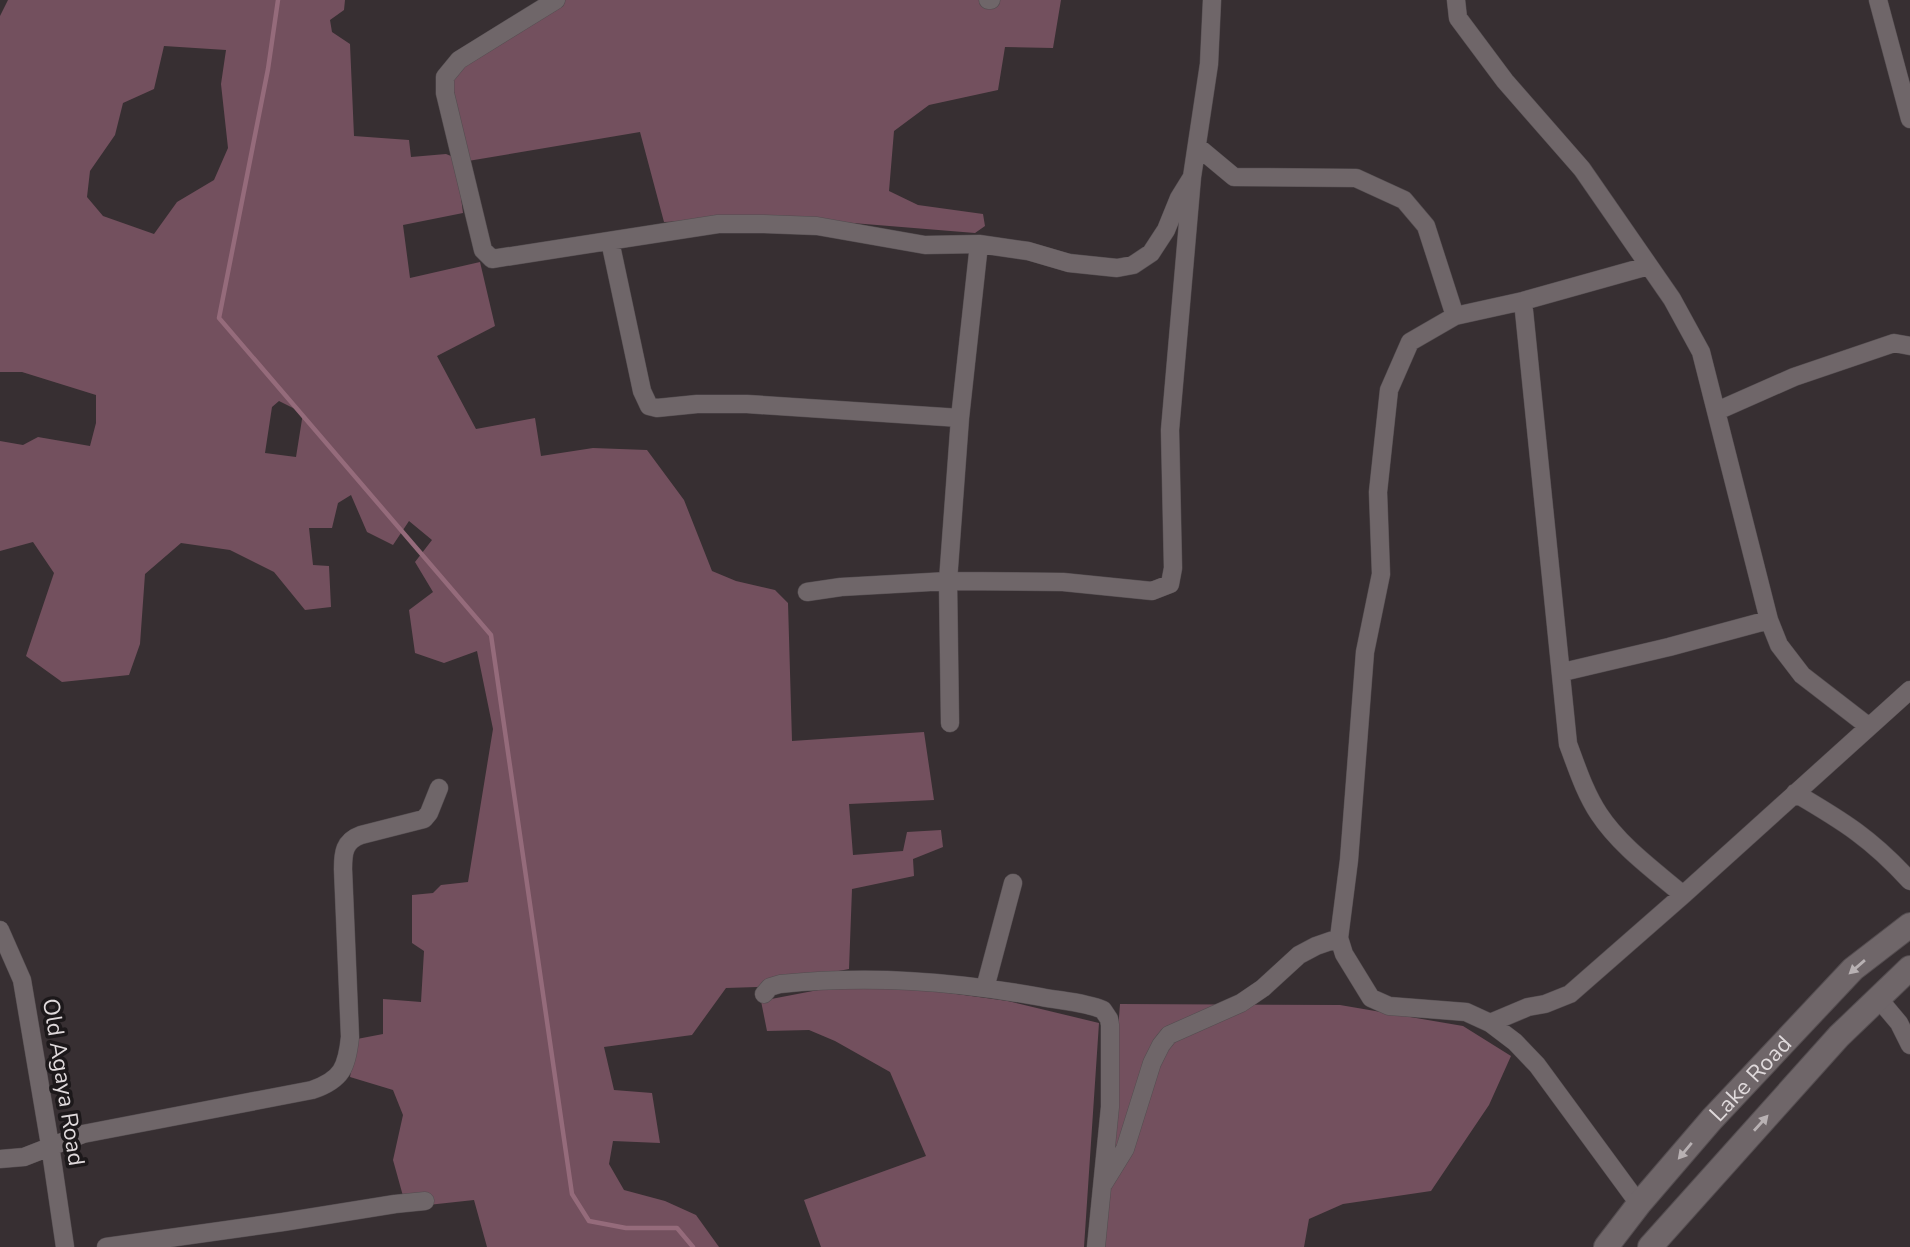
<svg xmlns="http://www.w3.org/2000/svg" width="1910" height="1247" font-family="'Nunito Sans',sans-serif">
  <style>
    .green { fill: #73505e; fill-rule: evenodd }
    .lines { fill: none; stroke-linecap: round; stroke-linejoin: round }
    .stream { stroke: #956b7b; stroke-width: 4.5 }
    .minor-casing { stroke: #544d50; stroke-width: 19 }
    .secondary-casing { stroke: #544d50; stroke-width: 26 }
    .minor { stroke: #6f6669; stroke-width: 18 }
    .secondary { stroke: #6f6669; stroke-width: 24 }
    .oneway { fill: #b8b1b3 }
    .labels { text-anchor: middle; stroke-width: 7; stroke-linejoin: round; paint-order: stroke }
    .street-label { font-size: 23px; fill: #dfd9db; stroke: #1c181a }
  </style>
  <rect width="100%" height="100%" fill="#372f32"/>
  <!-- green -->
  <path class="green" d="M8 0H345L344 10 330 20 332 32 350 44 354 136 409 140 411 157 446 154 456 158 463 213 403 225 410 278 480 262 495 326 437 356 476 429 535 418 541 456 593 448 647 450 684 500 712 571 736 581 775 590 788 603 792 741 924 732 934 800 849 804 853 855 903 851 907 832 941 830 943 847 913 859 914 876 852 889 849 969 757 987 726 988 692 1035 604 1047 614 1090 652 1093 660 1143 613 1141 609 1164 624 1190 665 1201 696 1215 719 1247H487L474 1200 428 1205 403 1196 393 1160 403 1115 393 1090 350 1077 357 1039 383 1034V999L421 1002 424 951 412 943V895L433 893 441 885 468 882 493 729 477 651 444 663 415 653 409 610 433 592 415 562 432 540 409 521 393 545 367 532 351 495 338 503 332 528H309L313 565 329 566 331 607 305 610 274 572 230 550 181 543 145 574 140 644 129 675 62 682 26 656 54 573 33 542 0 551V441L23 445 38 437 90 446 96 423V395L22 372H0V16ZM164 46 226 50 221 84 228 148 214 180 177 202 154 234 103 216 87 197 90 171 115 135 123 103 154 89ZM279 401 303 413 296 457 265 453 272 407Z
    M560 0H1061L1053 48 1005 47 998 90 929 105 894 131 889 191 918 205 983 214 985 226 975 233 779 217 664 222 640 132 468 161 450 85 460 66Z
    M839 986 905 987 1008 1001 1099 1023 1084 1247H821L804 1200 926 1156 890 1072 835 1041 809 1030 767 1031 761 1001Z
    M1120 1004 1340 1005 1463 1026 1511 1056 1489 1105 1431 1191 1343 1204 1309 1219 1304 1247H1102Z"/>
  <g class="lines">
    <!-- stream -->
    <path class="stream" d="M278 0 268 69 219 318 491 635 572 1194 589 1221 626 1228H677L693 1247"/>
    <defs>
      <path id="minor" d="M556 0 459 60 445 77V93L483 250 492 259 718 224H764L817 226 925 245 979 244 1028 251 1069 263 1117 268 1133 265 1151 253 1166 230 1179 198 1192 177
        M988 0H991
        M1456 0 1458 18 1505 81 1582 169 1672 299 1701 352 1769 620 1779 645 1802 675 1868 726
        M1878 0 1910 119
        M1198 147 1234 177 1356 178 1404 200 1426 226 1455 316
        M610 241 642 391 649 406 657 408 697 404H747L960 418
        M1648 266 1523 301 1455 316 1410 342 1389 390 1378 492 1381 574 1365 652 1349 860 1339 938 1344 954 1371 998 1389 1006 1466 1012 1490 1023 1528 1007 1545 1004 1570 994 1683 895 1910 690
        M1523 301 1568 744C1577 768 1585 793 1599 814 1620 846 1655 871 1683 895
        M1717 411 1794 377 1894 343 1910 346
        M807 592 841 587 948 581 1063 582 1152 591 1170 584 1173 568 1170 430 1192 177 1209 64 1212 0
        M1563 672 1669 647 1769 620
        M950 723 948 581 960 418 979 244
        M1795 793C1843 821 1872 839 1910 881
        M0 930 22 980 50 1145 65 1247
        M985 988 1013 883
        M764 994 770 987 780 984C870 975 952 981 1041 997 1061 1001 1085 1002 1103 1010L1109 1019 1110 1025V1107L1096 1247
        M1878 998 1899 1023 1910 1045
        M1490 1023 1515 1042 1537 1065 1639 1204
        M0 1159 24 1157 83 1134 312 1090C342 1080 347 1067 350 1037L343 869C343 853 344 841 361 835L424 819 429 813 439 788
        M1104 1183 1125 1149 1152 1063 1161 1045 1169 1035 1241 1003 1263 988 1299 955 1316 946 1339 938
        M106 1247 283 1222 395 1204 425 1201"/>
      <g id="secondary">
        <path id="s1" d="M1606 1247 1639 1204 1712 1119 1853 969 1910 925"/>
        <path d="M1650 1247 1839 1036 1910 968"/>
      </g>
    </defs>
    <!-- minor casing -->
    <use href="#minor" class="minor-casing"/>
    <!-- secondary casing -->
    <use href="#secondary" class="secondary-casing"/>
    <!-- minor -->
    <use href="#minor" class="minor"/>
    <!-- secondary -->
    <use href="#secondary" class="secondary"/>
  </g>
  <!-- one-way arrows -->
  <defs><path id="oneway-solid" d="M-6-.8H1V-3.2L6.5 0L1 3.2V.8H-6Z" transform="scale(1.75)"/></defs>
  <g class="oneway">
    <use href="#oneway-solid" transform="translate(1857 967) rotate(139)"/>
    <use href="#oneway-solid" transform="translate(1761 1123) rotate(-48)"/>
    <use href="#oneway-solid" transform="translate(1685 1151) rotate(130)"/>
  </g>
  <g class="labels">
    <!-- street labels -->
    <g class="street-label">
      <text dy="8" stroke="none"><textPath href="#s1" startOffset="222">Lake Road</textPath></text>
      <text transform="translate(64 1082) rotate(81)" y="8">Old Agaya Road</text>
    </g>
  </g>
</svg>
